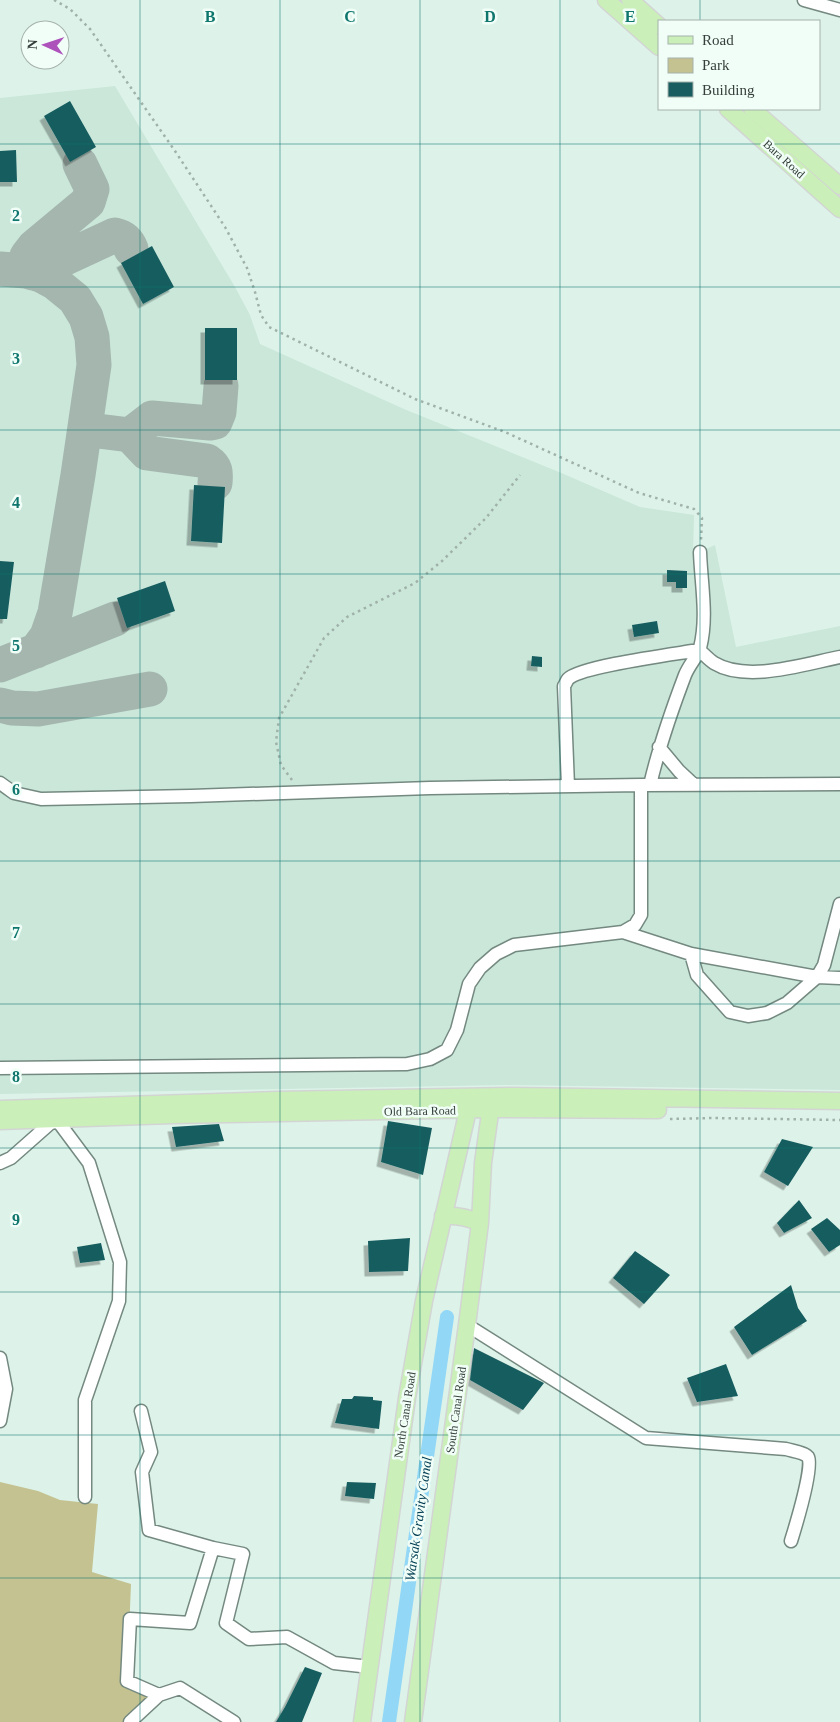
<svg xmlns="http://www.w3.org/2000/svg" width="840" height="1722" font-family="Georgia,serif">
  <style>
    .built { fill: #cae7da }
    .green { fill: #c4c291 }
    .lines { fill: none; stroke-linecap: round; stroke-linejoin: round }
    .canal { stroke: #93d7f7; stroke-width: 14 }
    .taxiway { stroke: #a4b6ae; stroke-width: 35 }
    .building { fill: #195d60; filter: url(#shadow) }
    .minor-casing { stroke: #748980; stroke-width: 15 }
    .major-casing { stroke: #d3d5d4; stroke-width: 19 }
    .path { stroke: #a0b1a9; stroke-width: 2.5; stroke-dasharray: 2.5 4; stroke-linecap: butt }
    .minor { stroke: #fff; stroke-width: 12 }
    .major { stroke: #caefb8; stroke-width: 16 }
    .grid { fill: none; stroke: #0f766e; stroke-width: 1; stroke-opacity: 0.55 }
    .labels { text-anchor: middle; stroke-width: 5; stroke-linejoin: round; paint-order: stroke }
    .street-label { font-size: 12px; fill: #363f3b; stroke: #f1fef8 }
    .water-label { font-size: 14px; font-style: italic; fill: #003c52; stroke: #f1fef8 }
    .grid-label { font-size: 16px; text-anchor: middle; font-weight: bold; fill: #0f766e; stroke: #f1fef8; stroke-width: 5; stroke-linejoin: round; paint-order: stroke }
  </style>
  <defs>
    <filter id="shadow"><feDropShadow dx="-4.5" dy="4.5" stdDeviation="0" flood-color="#0004"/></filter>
  </defs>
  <rect width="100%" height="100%" fill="#ddf3e9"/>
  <!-- built -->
  <path class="built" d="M115 86 235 287 250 315 260 344 404 409 559 472 640 507 694 515 693 555 715 545 736 647 840 626V1090L508 1085 0 1094V98Z"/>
  <!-- green -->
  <path class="green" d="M0 1482 38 1491 60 1500 98 1504 92 1572 131 1584 127 1680 158 1695 129 1722H0Z"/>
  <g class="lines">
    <!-- canal -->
    <path class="canal" d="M389 1722 447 1317"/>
    <!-- taxiway -->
    <path class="taxiway" d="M0 269 26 271 41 275 54 282 75 299 86 317 92 337 94 365 78 475 55 613 47 636 36 651
      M26 271 27 256 34 247 88 202 92 189 80 164
      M33 273 115 235C124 237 128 241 131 249
      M86 422 98 431 130 435 152 418 210 423 215 422 219 412 221 386
      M130 435 147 453 207 461C216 467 216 472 215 483
      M0 665 115 619
      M0 705 12 708 38 709 150 689"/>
  </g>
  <!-- building -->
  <path class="building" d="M70 101 96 147 70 162 44 116Z
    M16 150 17 182H0V151Z
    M152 246 174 287 143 304 121 263Z
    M205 328H237V380H205Z
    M194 485 225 487 222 543 191 541Z
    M0 561 14 562 7 619H0Z
    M667 570 687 571V588H676V582H667Z
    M165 581 175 611 127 628 117 598Z
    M657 621 659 633 634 637 632 625Z
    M532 656 542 657V667L531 666Z
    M388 1121 432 1128 423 1175 381 1162Z
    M219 1124 224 1141 176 1147 172 1127Z
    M782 1139 813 1147 788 1186 764 1172Z
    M799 1200 812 1218 784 1233 777 1223Z
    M827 1218 840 1230V1245L829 1252 811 1229Z
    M410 1238 408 1271 369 1272 368 1241Z
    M101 1243 105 1260 80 1263 77 1247Z
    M635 1251 670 1275 644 1304 613 1278Z
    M791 1285 798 1308 807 1321 752 1355 734 1327Z
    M474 1348 544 1383 523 1410 470 1380Z
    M726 1364 738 1396 697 1402 687 1378Z
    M354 1396 373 1397V1400L382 1401 379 1429 335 1423 342 1399H352Z
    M347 1482 376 1483 374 1499 345 1496Z
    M305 1667 322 1673 302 1722H276L285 1707Z"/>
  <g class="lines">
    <defs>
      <path id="minor" d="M804 0 840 10
        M659 747 679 771 694 785
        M0 783 14 793 41 799 191 796 430 788 641 785 840 784
        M650 785C659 746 671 712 685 675 689 665 697 657 700 648 708 617 701 583 700 552
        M568 786 564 686C565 685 567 680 568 679 581 666 676 654 699 650 704 654 709 660 714 663 747 683 804 664 840 657
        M623 932 691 954 817 977 840 978
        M691 954 697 975 730 1012 748 1016 767 1013 787 1003 817 977 824 965 840 904
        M0 1068 407 1064 430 1059 447 1050 457 1030 469 984 480 968 496 954 514 945 623 932 635 925 641 915V785
        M57 1120 89 1163 120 1262 119 1301 85 1400V1497
        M0 1163 11 1158 54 1120
        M467 1325 646 1438 786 1449C792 1451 804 1452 808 1457 814 1467 795 1528 791 1541
        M0 1358 6 1389 0 1421
        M141 1411 151 1452 142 1472 149 1530 213 1548 190 1623 130 1619 127 1681 159 1695 180 1688 234 1722
        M213 1548 243 1554 226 1623 249 1639 287 1637 334 1663 370 1667
        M130 1722 159 1695"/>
      <path id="major" d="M606 0 659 47
        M630 0 659 26
        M728 109 840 209
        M752 109 840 186
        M0 1109 276 1100 514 1096 840 1101
        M0 1121 172 1115 490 1109 658 1110
        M443 1216C457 1215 467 1217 480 1223
        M362 1722 407 1398 424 1301 468 1110 472 1102
        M413 1722 467 1325 480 1223 483 1163 492 1099"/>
    </defs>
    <!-- minor casing -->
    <use href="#minor" class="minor-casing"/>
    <!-- major casing -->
    <use href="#major" class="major-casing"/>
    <!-- path -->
    <path class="path" d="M54 0 70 9 90 29 175 151 225 227 247 268 255 292 261 315 269 327 415 399 505 432 639 493 694 509 702 518 701 540
      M292 780 281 765 276 742 279 718 324 638 347 617 415 583 442 561 486 518 520 475
      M670 1119 713 1118 840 1120"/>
    <!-- minor -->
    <use href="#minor" class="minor"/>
    <!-- major -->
    <use href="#major" class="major"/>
  </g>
  <!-- grid -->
  <path class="grid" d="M140 0V1722M280 0V1722M420 0V1722M560 0V1722M700 0V21M700 109V1722M0 144H840M0 287H840M0 430H840M0 574H840M0 718H840M0 861H840M0 1004H840M0 1148H840M0 1292H840M0 1435H840M0 1578H840"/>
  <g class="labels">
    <!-- street labels -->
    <g class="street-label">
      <text transform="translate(784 159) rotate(42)" y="4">Bara Road</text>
      <text transform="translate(420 1111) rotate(-1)" y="4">Old Bara Road</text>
      <text transform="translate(456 1410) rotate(-82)" y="4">South Canal Road</text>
      <text transform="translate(405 1415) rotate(-81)" y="4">North Canal Road</text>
    </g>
    <!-- water labels -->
    <g class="water-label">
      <text transform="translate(418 1519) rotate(-82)" y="5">Warsak Gravity Canal</text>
    </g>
  </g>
  <g class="grid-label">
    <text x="210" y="22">B</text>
    <text x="350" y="22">C</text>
    <text x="490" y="22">D</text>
    <text x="630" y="22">E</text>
    <text x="16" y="221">2</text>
    <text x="16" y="364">3</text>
    <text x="16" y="508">4</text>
    <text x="16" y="651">5</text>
    <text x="16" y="795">6</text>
    <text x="16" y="938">7</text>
    <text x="16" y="1082">8</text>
    <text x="16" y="1225">9</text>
  </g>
  <!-- legend -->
  <rect x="658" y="20" width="162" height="90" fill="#f1fef8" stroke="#a6b2ac"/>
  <rect x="668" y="36" width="25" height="8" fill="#caefb8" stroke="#a6b2ac"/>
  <text x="702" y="45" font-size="15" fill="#363f3b">Road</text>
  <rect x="668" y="58" width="25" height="15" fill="#c4c291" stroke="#a6b2ac"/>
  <text x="702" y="70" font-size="15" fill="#363f3b">Park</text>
  <rect x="668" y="82" width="25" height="15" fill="#195d60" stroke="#a6b2ac"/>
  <text x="702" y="95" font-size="15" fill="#363f3b">Building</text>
  <!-- north arrow -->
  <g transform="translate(45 45) rotate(273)"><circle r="24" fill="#f1fef8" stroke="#a6b2ac"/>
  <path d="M0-4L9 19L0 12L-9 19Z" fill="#ad51bb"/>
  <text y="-8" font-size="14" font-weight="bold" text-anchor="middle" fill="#363f3b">N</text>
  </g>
</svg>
